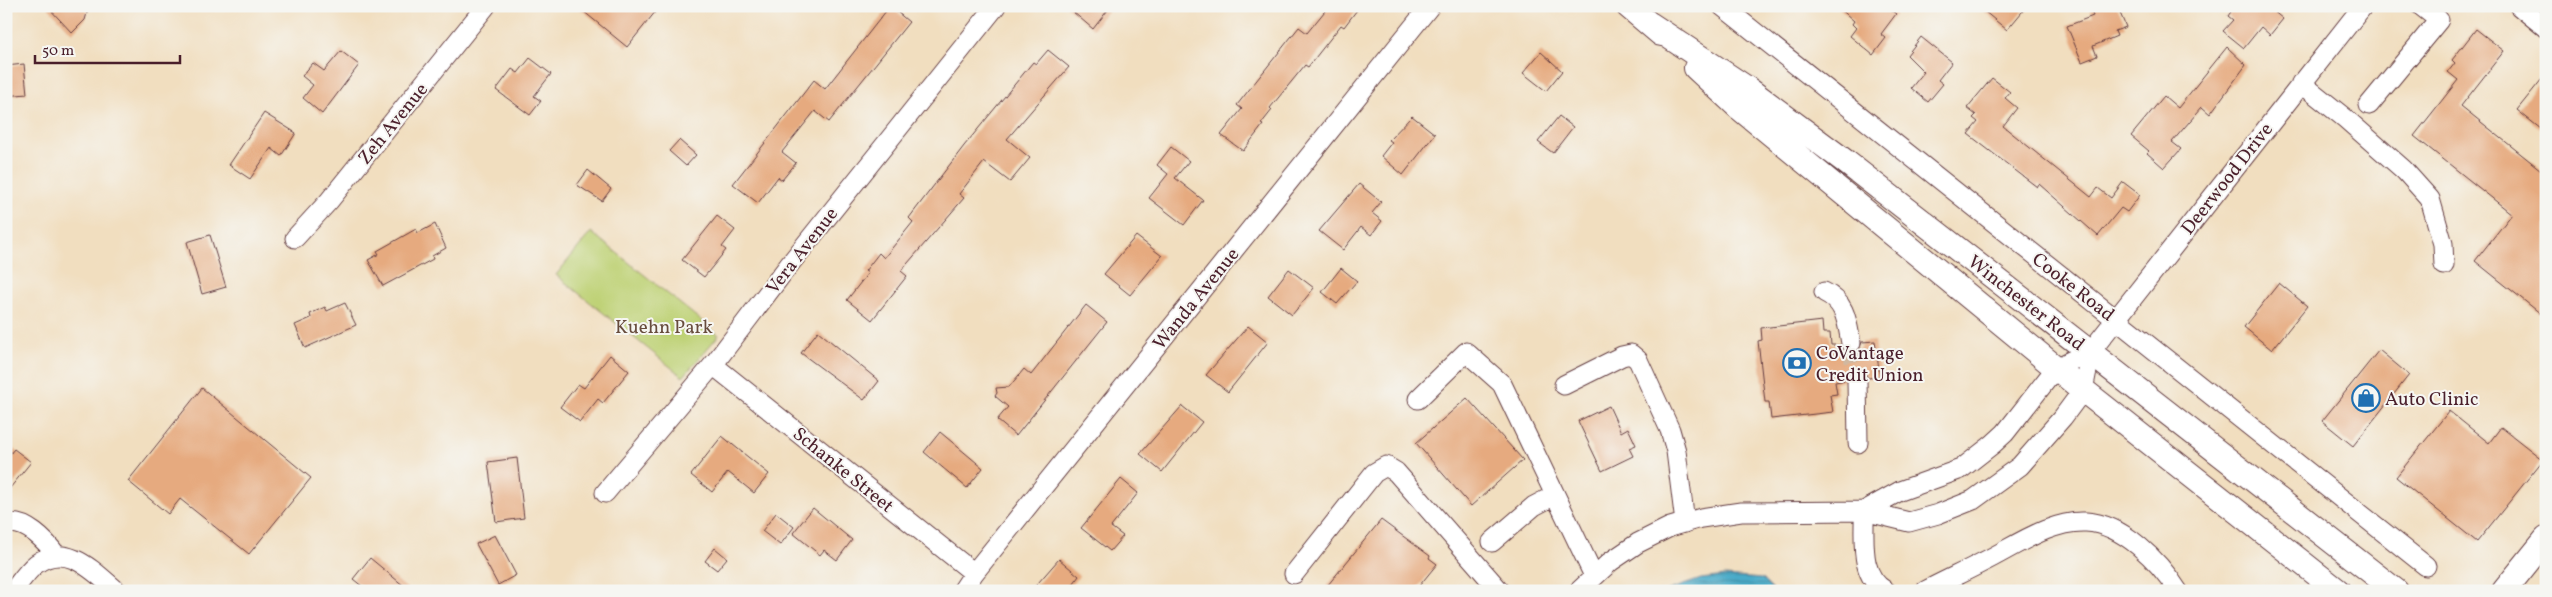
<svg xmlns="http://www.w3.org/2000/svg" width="2552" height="597" font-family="Vollkorn,serif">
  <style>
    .green { fill: #bed174; stroke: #847850 }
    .water { fill: url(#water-rules); stroke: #4a657a }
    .building { fill: #e6aa7f }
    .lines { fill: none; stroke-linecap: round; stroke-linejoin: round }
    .minor-tunnel { stroke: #d0b8a1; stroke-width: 19; stroke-dasharray: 19 9; stroke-linecap: butt }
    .minor-casing { stroke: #633c41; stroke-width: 21 }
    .major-casing { stroke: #633c41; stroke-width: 26 }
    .minor { stroke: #fff; stroke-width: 19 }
    .major { stroke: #fff; stroke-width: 24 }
    .labels { text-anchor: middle; stroke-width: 4; stroke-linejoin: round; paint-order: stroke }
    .street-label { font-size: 19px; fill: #4a1f2b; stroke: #f6f6f2 }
    .park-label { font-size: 19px; fill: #674c3d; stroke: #f6f6f2 }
    .poi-label { font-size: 19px; fill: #4a1f2b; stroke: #f6f6f2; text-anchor: start }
  </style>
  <defs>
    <pattern id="water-rules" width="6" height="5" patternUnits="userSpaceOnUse" patternTransform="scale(1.25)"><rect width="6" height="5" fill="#4aabc9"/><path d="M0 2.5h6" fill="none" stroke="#408ba3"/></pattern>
  </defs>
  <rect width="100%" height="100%" fill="#f6f6f2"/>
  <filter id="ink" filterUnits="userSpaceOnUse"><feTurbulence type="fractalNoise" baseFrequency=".02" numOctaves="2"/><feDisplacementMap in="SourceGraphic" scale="10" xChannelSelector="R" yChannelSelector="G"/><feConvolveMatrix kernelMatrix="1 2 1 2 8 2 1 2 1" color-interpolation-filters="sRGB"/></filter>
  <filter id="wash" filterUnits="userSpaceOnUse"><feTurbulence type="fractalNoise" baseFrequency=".0096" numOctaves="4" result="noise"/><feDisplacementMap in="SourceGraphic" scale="20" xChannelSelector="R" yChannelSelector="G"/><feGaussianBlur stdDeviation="1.12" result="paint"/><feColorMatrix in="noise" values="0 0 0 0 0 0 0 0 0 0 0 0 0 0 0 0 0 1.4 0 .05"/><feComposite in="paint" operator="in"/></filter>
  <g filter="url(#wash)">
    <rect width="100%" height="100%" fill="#f1debf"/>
    <!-- green -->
    <path class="green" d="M591 232 719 335 683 377 556 275Z"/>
    <!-- water -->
    <path class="water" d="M1725 576 1762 579 1774 591H1666L1701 579Z"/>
    <g id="blocks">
      <!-- building -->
      <path class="building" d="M47 6H89L85 20 72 33Z
        M577 6H660L627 47Z
        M890 6 909 22 829 122 815 111 782 152 796 163 782 180 778 177 758 203 733 184 814 80 825 89Z
        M1066 6H1111L1093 29Z
        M1329 6H1360L1344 27 1341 25 1308 67 1305 65 1270 108 1272 110 1261 124 1263 125 1243 151 1221 135 1242 109 1237 105 1299 27 1307 33Z
        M1837 6H1886L1896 14 1881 34 1886 38 1873 55 1850 36 1856 28 1852 24 1854 21Z
        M1978 6H2027L2007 30Z
        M2089 6H2117L2126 27 2115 31 2117 36 2093 46 2097 56 2082 62 2067 26 2093 16Z
        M2235 6H2267L2283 19 2270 35 2261 27 2244 48 2223 31 2233 20 2228 16Z
        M2476 29 2504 51 2461 106 2546 174V318L2475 261 2512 214 2414 136 2458 80 2448 72 2455 63 2452 60Z
        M1921 37 1952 62 1938 80 1943 84 1928 102 1911 88 1924 72 1907 55Z
        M2227 47 2246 65 2210 114 2202 107 2172 142 2181 149 2164 168 2147 153 2149 151 2131 136 2164 96 2178 108Z
        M1048 50 1069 67 1007 139 1030 158 1010 182 984 162 959 194 964 198 901 271 907 276 872 320 847 300 868 273 865 271 879 253 884 258 913 222 909 218 964 146 1033 62 1036 64Z
        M341 51 359 65 322 114 303 98 313 85 302 76 313 63 324 71Z
        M1541 52 1562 71 1546 91 1523 73Z
        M530 58 551 74 534 96 541 101 530 115 496 90 512 69 518 73Z
        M24 64 27 94 6 96V66Z
        M2546 74V133L2517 110Z
        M1992 78 2010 92 2005 98 2017 108 2003 126 2091 197 2098 188 2111 198 2123 182 2140 195 2127 212 2121 208 2098 236 2039 184 2037 187 1968 134 1978 122 1973 118 1976 115 1967 108Z
        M264 113 296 133 281 156 271 148 250 179 229 165Z
        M1412 116 1435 134 1403 175 1381 156 1392 142 1389 140Z
        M1559 116 1573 127 1553 153 1538 142Z
        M679 140 696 155 686 166 669 151Z
        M1171 147 1189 161 1175 178 1203 200 1184 225 1149 198 1168 174 1157 165Z
        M588 170 611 189 602 201 577 185Z
        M1359 184 1381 202 1372 213 1382 221 1371 235 1361 227 1343 250 1319 231Z
        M717 216 735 230 722 247 726 250 704 277 682 260Z
        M435 224 446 248 432 256 433 259 383 286 368 260 379 254 377 251 416 229 418 233Z
        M210 235 226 287 202 294 187 242Z
        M1136 236 1162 256 1130 295 1104 274Z
        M1341 268 1357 281 1337 304 1322 292Z
        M1289 269 1314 288 1292 315 1268 296Z
        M2279 283 2307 306 2272 350 2244 327Z
        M345 303 356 325 305 348 295 325 311 318 310 314 325 307 327 311Z
        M1086 305 1107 322 1016 436 997 420 1008 407 995 396 997 393 996 388 1009 387 1024 369 1031 375Z
        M1822 321 1823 333H1830L1831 345H1840L1847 353 1858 352 1862 342 1875 341 1880 377 1868 378 1862 369H1852L1847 374 1846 380 1835 382 1837 394 1830 395 1833 412 1771 419 1769 402H1765L1758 341 1762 340 1761 328Z
        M1248 326 1268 342 1228 392 1206 375Z
        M818 331 879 381 864 400 801 353Z
        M2379 350 2409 375 2353 446 2322 421Z
        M610 355 629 371 603 403 598 399 580 422 560 407 578 384 584 388Z
        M202 388 311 478 249 554 180 499 168 514 128 481Z
        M1467 398 1523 460 1471 506 1416 443Z
        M1182 406 1202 422 1162 472 1140 454Z
        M1609 406 1621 432 1628 428 1636 445 1629 448 1633 456 1602 471 1578 421Z
        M2449 411 2489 443 2501 427 2543 460 2477 542 2396 477Z
        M940 432 983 468 967 488 924 452Z
        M722 436 769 474 754 493 728 472 712 492 691 475Z
        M14 449 31 462 6 493V459Z
        M517 458 524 518 496 522 488 462Z
        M1121 479 1138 493 1111 527 1123 536 1110 551 1081 528Z
        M813 508 852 540 837 560 824 550 820 555 793 533Z
        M776 513 794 527 780 545 762 531Z
        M1381 520 1430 556 1429 558 1437 564 1415 591H1323Z
        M495 535 516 575 498 585 476 544Z
        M715 548 727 558 717 570 705 561Z
        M370 558 410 591H368L353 579Z
        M1059 559 1079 576 1068 591H1031Z"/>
    </g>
  </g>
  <g filter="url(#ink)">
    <use href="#blocks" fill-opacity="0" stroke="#633c41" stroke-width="1"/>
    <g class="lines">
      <!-- minor-tunnel -->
      <path class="minor-tunnel" d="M1851 343 1857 379"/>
      <defs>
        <path id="minor" d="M1722 6 2426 566
          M2519 6 2546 28
          M2301 83 2346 119 2404 170 2430 199 2443 244 2444 265
          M2369 105 2439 20 2421 6
          M295 238 329 201 486 6
          M1824 292C1846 302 1847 322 1851 343
          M713 365 974 573
          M1857 379 1858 443
          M1564 385 1622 356 1631 354 1638 360 1670 430 1676 451 1685 523
          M1418 399 1466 352 1502 384 1594 576
          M605 493 713 365 789 265 996 6
          M1864 511 1900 491 1961 469 1993 444 2005 433 2056 368 2091 351
          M1864 511C1865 537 1858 576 1886 591
          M6 524C25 519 46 541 57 556
          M1492 542 1534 506 1555 495
          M1294 574 1374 473 1386 466 1396 472 1500 591
          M13 591C20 582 27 571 36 564 67 541 94 572 117 591
          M962 591 974 573 1430 6
          M1579 591 1610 562 1638 543 1670 527 1701 518 1741 512 1864 511 1909 522 1938 514 1973 500 2020 466 2063 417 2083 390 2091 351 2363 6
          M1925 591C1944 581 1964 572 1983 562 2014 547 2050 520 2086 522 2123 524 2159 561 2178 591"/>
        <path id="major" d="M1628 6 1661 34
          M1650 24 1748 89 1846 162 2396 591
          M1696 68 1737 106 2083 390 2338 591
          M2504 591 2546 539"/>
      </defs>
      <!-- minor casing -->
      <use href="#minor" class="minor-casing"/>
      <!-- major casing -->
      <use href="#major" class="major-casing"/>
      <!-- minor -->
      <use href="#minor" class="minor"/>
      <!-- major -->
      <use href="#major" class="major"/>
    </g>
  </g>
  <!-- icons -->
  <defs>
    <symbol id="bank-ring" viewBox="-11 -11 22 22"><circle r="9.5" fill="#f6f6f2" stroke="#1f6fb2" stroke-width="1.5"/><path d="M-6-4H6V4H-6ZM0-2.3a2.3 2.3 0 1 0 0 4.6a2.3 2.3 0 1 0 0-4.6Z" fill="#1f6fb2"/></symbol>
    <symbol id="shop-ring" viewBox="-11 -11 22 22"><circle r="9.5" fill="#f6f6f2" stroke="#1f6fb2" stroke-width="1.5"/><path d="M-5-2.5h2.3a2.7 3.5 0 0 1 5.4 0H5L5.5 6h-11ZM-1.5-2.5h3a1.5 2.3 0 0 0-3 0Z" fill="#1f6fb2"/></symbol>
  </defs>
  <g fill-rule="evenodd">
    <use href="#bank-ring" x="1781" y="347" width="32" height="32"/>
    <use href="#shop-ring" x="2350" y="382" width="32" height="32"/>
  </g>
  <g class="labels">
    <!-- street labels -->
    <g class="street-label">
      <text transform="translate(392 123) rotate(-51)" y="7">Zeh Avenue</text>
      <text transform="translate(2226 178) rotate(-52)" y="7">Deerwood Drive</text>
      <text transform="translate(801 250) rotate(-52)" y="7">Vera Avenue</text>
      <text transform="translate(2074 286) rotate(38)" y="7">Cooke Road</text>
      <text transform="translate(1195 298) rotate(-51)" y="7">Wanda Avenue</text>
      <text transform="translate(2027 302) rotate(38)" y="7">Winchester Road</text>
      <text transform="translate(844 469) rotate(39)" y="7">Schanke Street</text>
    </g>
    <!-- park labels -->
    <g class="park-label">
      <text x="664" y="333">Kuehn Park</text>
    </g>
    <!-- poi labels -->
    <g class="poi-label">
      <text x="1816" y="359">CoVantage<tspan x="1816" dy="22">Credit Union</tspan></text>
      <text x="2385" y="405">Auto Clinic</text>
    </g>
  </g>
  <!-- margin -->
  <rect width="2552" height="597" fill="none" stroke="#f6f6f2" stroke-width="25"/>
  <!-- scale -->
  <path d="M35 55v8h145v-8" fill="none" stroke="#4a1f2b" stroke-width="2.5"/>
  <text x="42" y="55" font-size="15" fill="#4a1f2b" stroke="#f6f6f2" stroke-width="4" paint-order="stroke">50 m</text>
</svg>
